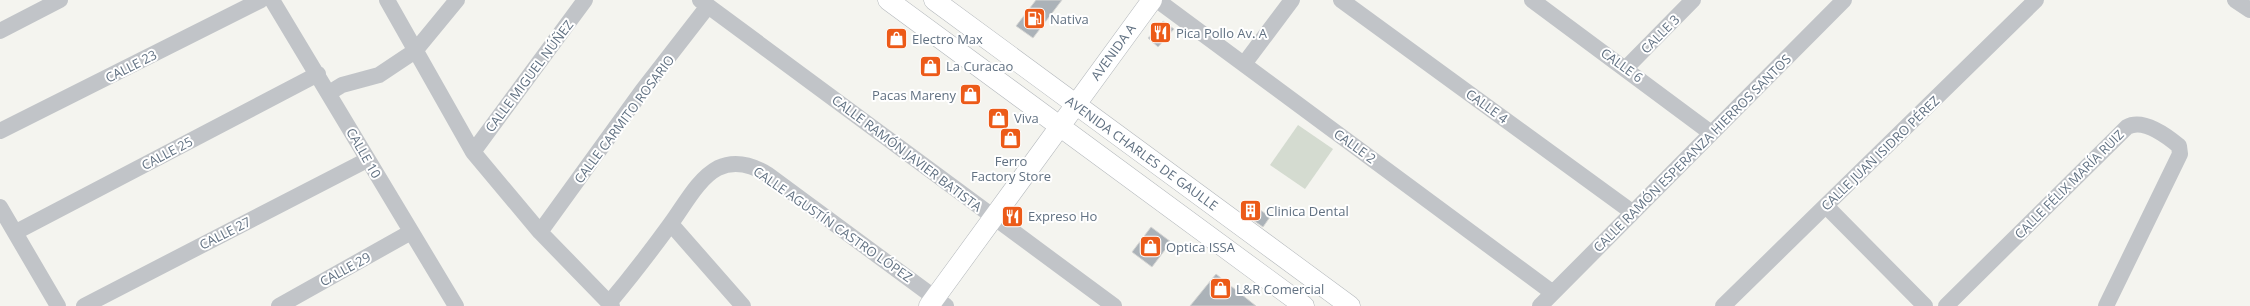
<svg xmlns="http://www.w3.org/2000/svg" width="2250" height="306" font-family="'Open Sans',sans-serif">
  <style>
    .green { fill: #d4dbd0 }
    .building { fill: #abb2b8; stroke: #d5d5d3 }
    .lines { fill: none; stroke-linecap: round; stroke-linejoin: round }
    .major-casing { stroke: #b4b8bc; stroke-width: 21 }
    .minor { stroke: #c1c4c8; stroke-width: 16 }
    .major { stroke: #fff; stroke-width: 20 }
    .labels { text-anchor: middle; stroke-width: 4; stroke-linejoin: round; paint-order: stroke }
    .poi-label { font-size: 13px; fill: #617182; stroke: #fff; text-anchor: start }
    .street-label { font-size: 13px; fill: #617182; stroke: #fff }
  </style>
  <rect width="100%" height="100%" fill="#f4f4ef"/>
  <!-- green -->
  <path class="green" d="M1298 125 1333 149 1305 189 1270 165Z"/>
  <!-- building -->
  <path class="building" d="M1036 0H1062L1033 38 1016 26Z
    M1163 21 1174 29 1158 47 1148 38Z
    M1251 203 1270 217 1263 227 1244 214Z
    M1151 227 1171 242 1152 267 1132 252Z
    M1216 274 1256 306H1190Z"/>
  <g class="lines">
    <defs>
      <path id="major" d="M888 0 1304 306
        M934 0 1350 306
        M929 306 1152 0"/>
    </defs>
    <!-- major casing -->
    <use href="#major" class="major-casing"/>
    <!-- minor -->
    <path class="minor" d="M272 0 456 306
      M387 0 473 152 540 232 612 306
      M700 0 1114 306
      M1157 0 1553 293
      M1341 0 1632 212
      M1532 0 1711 133
      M2235 0 2250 10
      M0 31 60 0
      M1244 64 1292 0
      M1626 68 1693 0
      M329 93 342 85 379 75 415 51 457 0
      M0 131 261 0
      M473 152 585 0
      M1826 206 1925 306
      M0 207 58 306
      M671 224 743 306
      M16 232 318 74
      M540 232 642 91 708 6
      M609 303C630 278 650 252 669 226 683 208 697 179 718 168 735 160 752 165 767 174L946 306
      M84 306 367 160
      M279 306 411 232
      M1540 306 1844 0
      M1723 306 2036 0
      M1946 306 2127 127C2143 118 2167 136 2179 146L2180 154 2106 306"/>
    <!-- major -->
    <use href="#major" class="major"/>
  </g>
  <!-- icons -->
  <defs>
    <symbol id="fuel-square" viewBox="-11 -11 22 22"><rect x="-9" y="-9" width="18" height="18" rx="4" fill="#ec5a18" stroke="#fff"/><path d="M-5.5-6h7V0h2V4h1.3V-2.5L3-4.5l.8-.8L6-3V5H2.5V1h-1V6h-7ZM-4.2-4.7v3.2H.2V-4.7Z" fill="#fff"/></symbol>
    <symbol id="restaurant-square" viewBox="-11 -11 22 22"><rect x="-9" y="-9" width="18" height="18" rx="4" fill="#ec5a18" stroke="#fff"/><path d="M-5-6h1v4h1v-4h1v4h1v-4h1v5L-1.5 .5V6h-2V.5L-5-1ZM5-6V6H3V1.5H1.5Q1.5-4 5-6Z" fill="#fff"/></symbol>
    <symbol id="shop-square" viewBox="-11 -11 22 22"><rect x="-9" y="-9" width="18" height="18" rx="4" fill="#ec5a18" stroke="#fff"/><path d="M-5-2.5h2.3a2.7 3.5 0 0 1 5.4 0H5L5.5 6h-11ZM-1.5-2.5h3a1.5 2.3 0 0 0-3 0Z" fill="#fff"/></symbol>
    <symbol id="building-square" viewBox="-11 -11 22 22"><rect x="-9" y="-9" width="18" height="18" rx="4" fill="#ec5a18" stroke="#fff"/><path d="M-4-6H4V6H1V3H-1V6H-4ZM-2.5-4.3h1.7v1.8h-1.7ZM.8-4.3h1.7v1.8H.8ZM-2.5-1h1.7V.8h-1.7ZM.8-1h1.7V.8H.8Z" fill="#fff"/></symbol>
  </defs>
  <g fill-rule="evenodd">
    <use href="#fuel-square" x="1022" y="6" width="25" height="25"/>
    <use href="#restaurant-square" x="1148" y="20" width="25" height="25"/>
    <use href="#shop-square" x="884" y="26" width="25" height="25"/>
    <use href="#shop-square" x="918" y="54" width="25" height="25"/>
    <use href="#shop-square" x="958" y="82" width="25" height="25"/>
    <use href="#shop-square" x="986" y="106" width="25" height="25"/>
    <use href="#shop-square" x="998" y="126" width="25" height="25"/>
    <use href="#building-square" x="1238" y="198" width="25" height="25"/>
    <use href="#restaurant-square" x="1000" y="204" width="25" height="25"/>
    <use href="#shop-square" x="1138" y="234" width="25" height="25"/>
    <use href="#shop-square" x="1208" y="276" width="25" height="25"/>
  </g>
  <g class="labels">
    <!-- poi labels -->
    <g class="poi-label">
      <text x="1050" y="24">Nativa</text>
      <text x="1176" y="38">Pica Pollo Av. A</text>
      <text x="912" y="44">Electro Max</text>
      <text x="946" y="71">La Curacao</text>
      <text x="956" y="100" text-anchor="end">Pacas Mareny</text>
      <text x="1014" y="123">Viva</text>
      <text x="1011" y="166" text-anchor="middle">Ferro<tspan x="1011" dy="15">Factory Store</tspan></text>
      <text x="1266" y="216">Clinica Dental</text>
      <text x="1028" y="221">Expreso Ho</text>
      <text x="1166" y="252">Optica ISSA</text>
      <text x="1236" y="294">L&amp;R Comercial</text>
    </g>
    <!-- street labels -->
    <g class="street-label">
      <text transform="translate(1660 34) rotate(-45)" y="5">CALLE 3</text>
      <text transform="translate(1113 52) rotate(-54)" y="5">AVENIDA A</text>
      <text transform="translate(1622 65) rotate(36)" y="5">CALLE 6</text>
      <text transform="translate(131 66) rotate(-27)" y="5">CALLE 23</text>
      <text transform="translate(529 76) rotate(-53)" y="5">CALLE MIGUEL NÚÑEZ</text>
      <text transform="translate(1487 106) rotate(36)" y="5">CALLE 4</text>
      <text transform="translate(624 119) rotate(-53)" y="5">CALLE CARMITO ROSARIO</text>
      <text transform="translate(1355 146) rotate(36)" y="5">CALLE 2</text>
      <text transform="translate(167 153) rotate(-28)" y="5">CALLE 25</text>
      <text transform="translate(364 153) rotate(60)" y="5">CALLE 10</text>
      <text transform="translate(907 153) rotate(37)" y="5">CALLE RAMÓN JAVIER BATISTA</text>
      <text transform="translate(1142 153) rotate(36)" y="5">AVENIDA CHARLES DE GAULLE</text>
      <text transform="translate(1692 153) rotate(-45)" y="5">CALLE RAMÓN ESPERANZA HIERROS SANTOS</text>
      <text transform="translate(1880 153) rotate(-44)" y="5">CALLE JUAN ISIDRO PÉREZ</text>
      <text transform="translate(2069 184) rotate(-45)" y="5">CALLE FÉLIX MARÍA RUIZ</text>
      <text transform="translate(833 224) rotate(35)" y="5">CALLE AGUSTÍN CASTRO LÓPEZ</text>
      <text transform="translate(225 233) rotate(-27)" y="5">CALLE 27</text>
      <text transform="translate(345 269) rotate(-29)" y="5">CALLE 29</text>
    </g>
  </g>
</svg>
